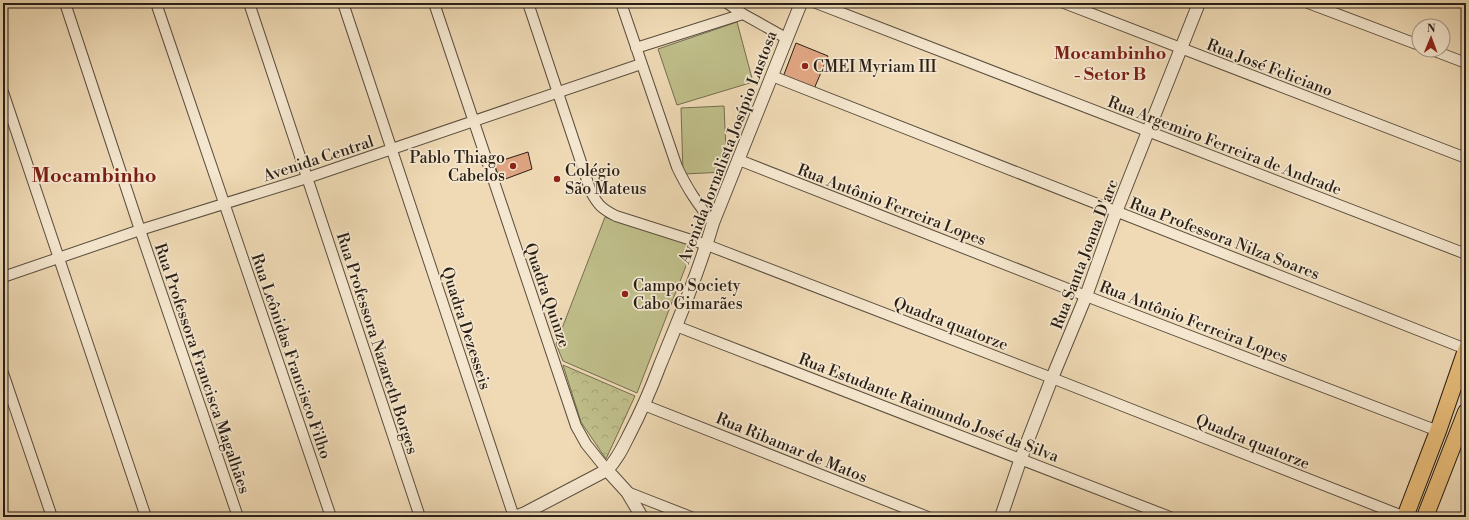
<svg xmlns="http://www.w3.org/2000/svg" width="1469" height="520" font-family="'Libre Bodoni',serif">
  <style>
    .grass { fill: #bfbe8a; stroke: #746e50 }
    .park { fill: url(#park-crowns); stroke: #746e50 }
    .building { fill: #e0a582; stroke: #291f17 }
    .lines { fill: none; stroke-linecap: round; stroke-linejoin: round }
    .minor-casing { stroke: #5a4e3e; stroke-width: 12 }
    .tertiary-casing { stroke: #5a4e3e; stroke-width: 14 }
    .primary-casing { stroke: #291f17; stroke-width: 18 }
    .minor { stroke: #f5e7cf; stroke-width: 10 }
    .tertiary { stroke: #f5e7cf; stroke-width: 12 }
    .primary { stroke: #e8bd7a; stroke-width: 16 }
    .poi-dot { fill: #8f2418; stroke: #f5e7cf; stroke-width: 1.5 }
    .labels { text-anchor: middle; stroke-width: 3.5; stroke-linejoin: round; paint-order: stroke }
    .poi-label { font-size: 16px; fill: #291f17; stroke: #f5e7cf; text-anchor: start }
    .street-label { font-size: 16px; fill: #291f17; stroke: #f5e7cf }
    .quarter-label { font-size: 18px; font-weight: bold; fill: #7a1f14; stroke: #f5e7cf }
    .district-label { font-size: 20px; font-weight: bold; fill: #7a1f14; stroke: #f5e7cf }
  </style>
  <defs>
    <pattern id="park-crowns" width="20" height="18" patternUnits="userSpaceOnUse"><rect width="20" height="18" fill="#bfbe8a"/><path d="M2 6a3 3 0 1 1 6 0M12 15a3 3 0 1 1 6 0" fill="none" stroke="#a4a376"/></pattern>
  </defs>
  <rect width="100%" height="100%" fill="#efdab5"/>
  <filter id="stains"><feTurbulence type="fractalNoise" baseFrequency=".005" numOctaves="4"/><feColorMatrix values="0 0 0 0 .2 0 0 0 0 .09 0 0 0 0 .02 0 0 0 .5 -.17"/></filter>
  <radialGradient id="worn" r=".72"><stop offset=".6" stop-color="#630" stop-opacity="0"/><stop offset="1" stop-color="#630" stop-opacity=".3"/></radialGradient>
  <!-- grass -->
  <path class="grass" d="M737 22 753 82 677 105 658 49Z
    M724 106 727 172 683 174 681 108Z
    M605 217 694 245 637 393 563 361 556 344Z"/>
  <!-- park -->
  <path class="park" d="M563 365 635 396 606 459 581 422Z"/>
  <!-- building -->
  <path class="building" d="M796 43 828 56 814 89 783 77Z
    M528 152 532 169 500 181 494 163Z"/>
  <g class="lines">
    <defs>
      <path id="minor" d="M65 3 140 230 238 517
        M156 3 331 517
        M249 3 420 517
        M343 3 514 517
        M434 3 576 426 586 444 607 470
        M528 3 591 192C598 205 602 209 616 216L707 245 1052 378 1405 517
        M621 3 677 167C688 190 697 203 713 223
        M727 3 743 14 786 38
        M816 3 1466 254
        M1064 3 1466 158
        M1308 3 1419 45
        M636 48 743 14
        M1432 50 1466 63
        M772 76 1466 349
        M3 92 146 517
        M739 160 1086 296 1438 431
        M3 277 140 230 307 178 641 64
        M676 326 1170 517
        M3 373 52 517
        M644 405 928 517
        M627 492 691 517"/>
      <path id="tertiary" d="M607 470 627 492 642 517
        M515 517 525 513 607 470C617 460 623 447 629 435 641 412 651 389 660 365 679 319 699 271 713 223L801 3
        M1001 517 1021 458 1052 378 1086 296 1116 212 1199 3"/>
      <path id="primary" d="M1405 517 1438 431 1466 350
        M1425 517 1466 412"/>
    </defs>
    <!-- minor casing -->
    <use href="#minor" class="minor-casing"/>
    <!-- tertiary casing -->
    <use href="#tertiary" class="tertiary-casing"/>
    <!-- primary casing -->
    <use href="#primary" class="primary-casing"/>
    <!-- minor -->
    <use href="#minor" class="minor"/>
    <!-- tertiary -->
    <use href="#tertiary" class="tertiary"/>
    <!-- primary -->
    <use href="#primary" class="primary"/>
  </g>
  <!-- markers -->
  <g class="poi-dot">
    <circle cx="805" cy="66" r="4"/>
    <circle cx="513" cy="166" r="4"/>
    <circle cx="557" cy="179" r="4"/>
    <circle cx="625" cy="294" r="4"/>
  </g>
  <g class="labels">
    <!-- poi labels -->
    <g class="poi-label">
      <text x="813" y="72">CMEI Myriam III</text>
      <text x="505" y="163" text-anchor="end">Pablo Thiago<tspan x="505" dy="18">Cabelos</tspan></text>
      <text x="565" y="176">Colégio<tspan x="565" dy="18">São Mateus</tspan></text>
      <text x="633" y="291">Campo Society<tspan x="633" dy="18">Cabo Gimarães</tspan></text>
    </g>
    <!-- street labels -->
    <g class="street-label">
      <text transform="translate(1270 67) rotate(21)" y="6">Rua José Feliciano</text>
      <text transform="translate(1225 145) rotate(21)" y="6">Rua Argemiro Ferreira de Andrade</text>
      <text transform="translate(727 147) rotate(-69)" y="6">Avenida Jornalista Josípio Lustosa</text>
      <text transform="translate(318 158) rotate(-18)" y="6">Avenida Central</text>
      <text transform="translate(892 204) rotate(21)" y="6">Rua Antônio Ferreira Lopes</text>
      <text transform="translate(1225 238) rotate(21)" y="6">Rua Professora Nilza Soares</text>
      <text transform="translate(1084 254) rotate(-69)" y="6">Rua Santa Joana D'arc</text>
      <text transform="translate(548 295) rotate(71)" y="6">Quadra Quinze</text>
      <text transform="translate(1194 321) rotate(21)" y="6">Rua Antônio Ferreira Lopes</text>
      <text transform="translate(951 323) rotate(21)" y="6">Quadra quatorze</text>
      <text transform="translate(467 328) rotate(72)" y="6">Quadra Dezesseis</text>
      <text transform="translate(378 343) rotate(72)" y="6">Rua Professora Nazareth Borges</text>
      <text transform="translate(292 356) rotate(71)" y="6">Rua Leônidas Francisco Filho</text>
      <text transform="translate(203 368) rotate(71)" y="6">Rua Professora Francisca Magalhães</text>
      <text transform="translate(929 407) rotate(21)" y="6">Rua Estudante Raimundo José da Silva</text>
      <text transform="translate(1253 441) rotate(22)" y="6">Quadra quatorze</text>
      <text transform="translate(792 447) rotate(22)" y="6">Rua Ribamar de Matos</text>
    </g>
    <!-- quarter labels -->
    <g class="quarter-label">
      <text x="1110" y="59">Mocambinho<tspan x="1110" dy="21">- Setor B</tspan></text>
    </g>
    <!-- district labels -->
    <g class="district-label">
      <text x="94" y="182">Mocambinho</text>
    </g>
  </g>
  <!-- margin -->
  <rect width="1469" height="520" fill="none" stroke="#efdab5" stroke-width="16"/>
  <rect x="4" y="4" width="1461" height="512" fill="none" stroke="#291f17" stroke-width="2"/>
  <rect x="8" y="8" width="1453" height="504" fill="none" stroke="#291f17"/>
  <!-- north arrow -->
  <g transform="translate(1431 38) rotate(1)"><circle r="19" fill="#f5e7cf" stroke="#a39785"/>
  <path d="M0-3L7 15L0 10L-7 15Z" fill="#8f2418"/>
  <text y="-6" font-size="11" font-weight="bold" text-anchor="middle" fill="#291f17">N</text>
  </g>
  <rect width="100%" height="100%" filter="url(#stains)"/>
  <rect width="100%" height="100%" fill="url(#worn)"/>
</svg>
